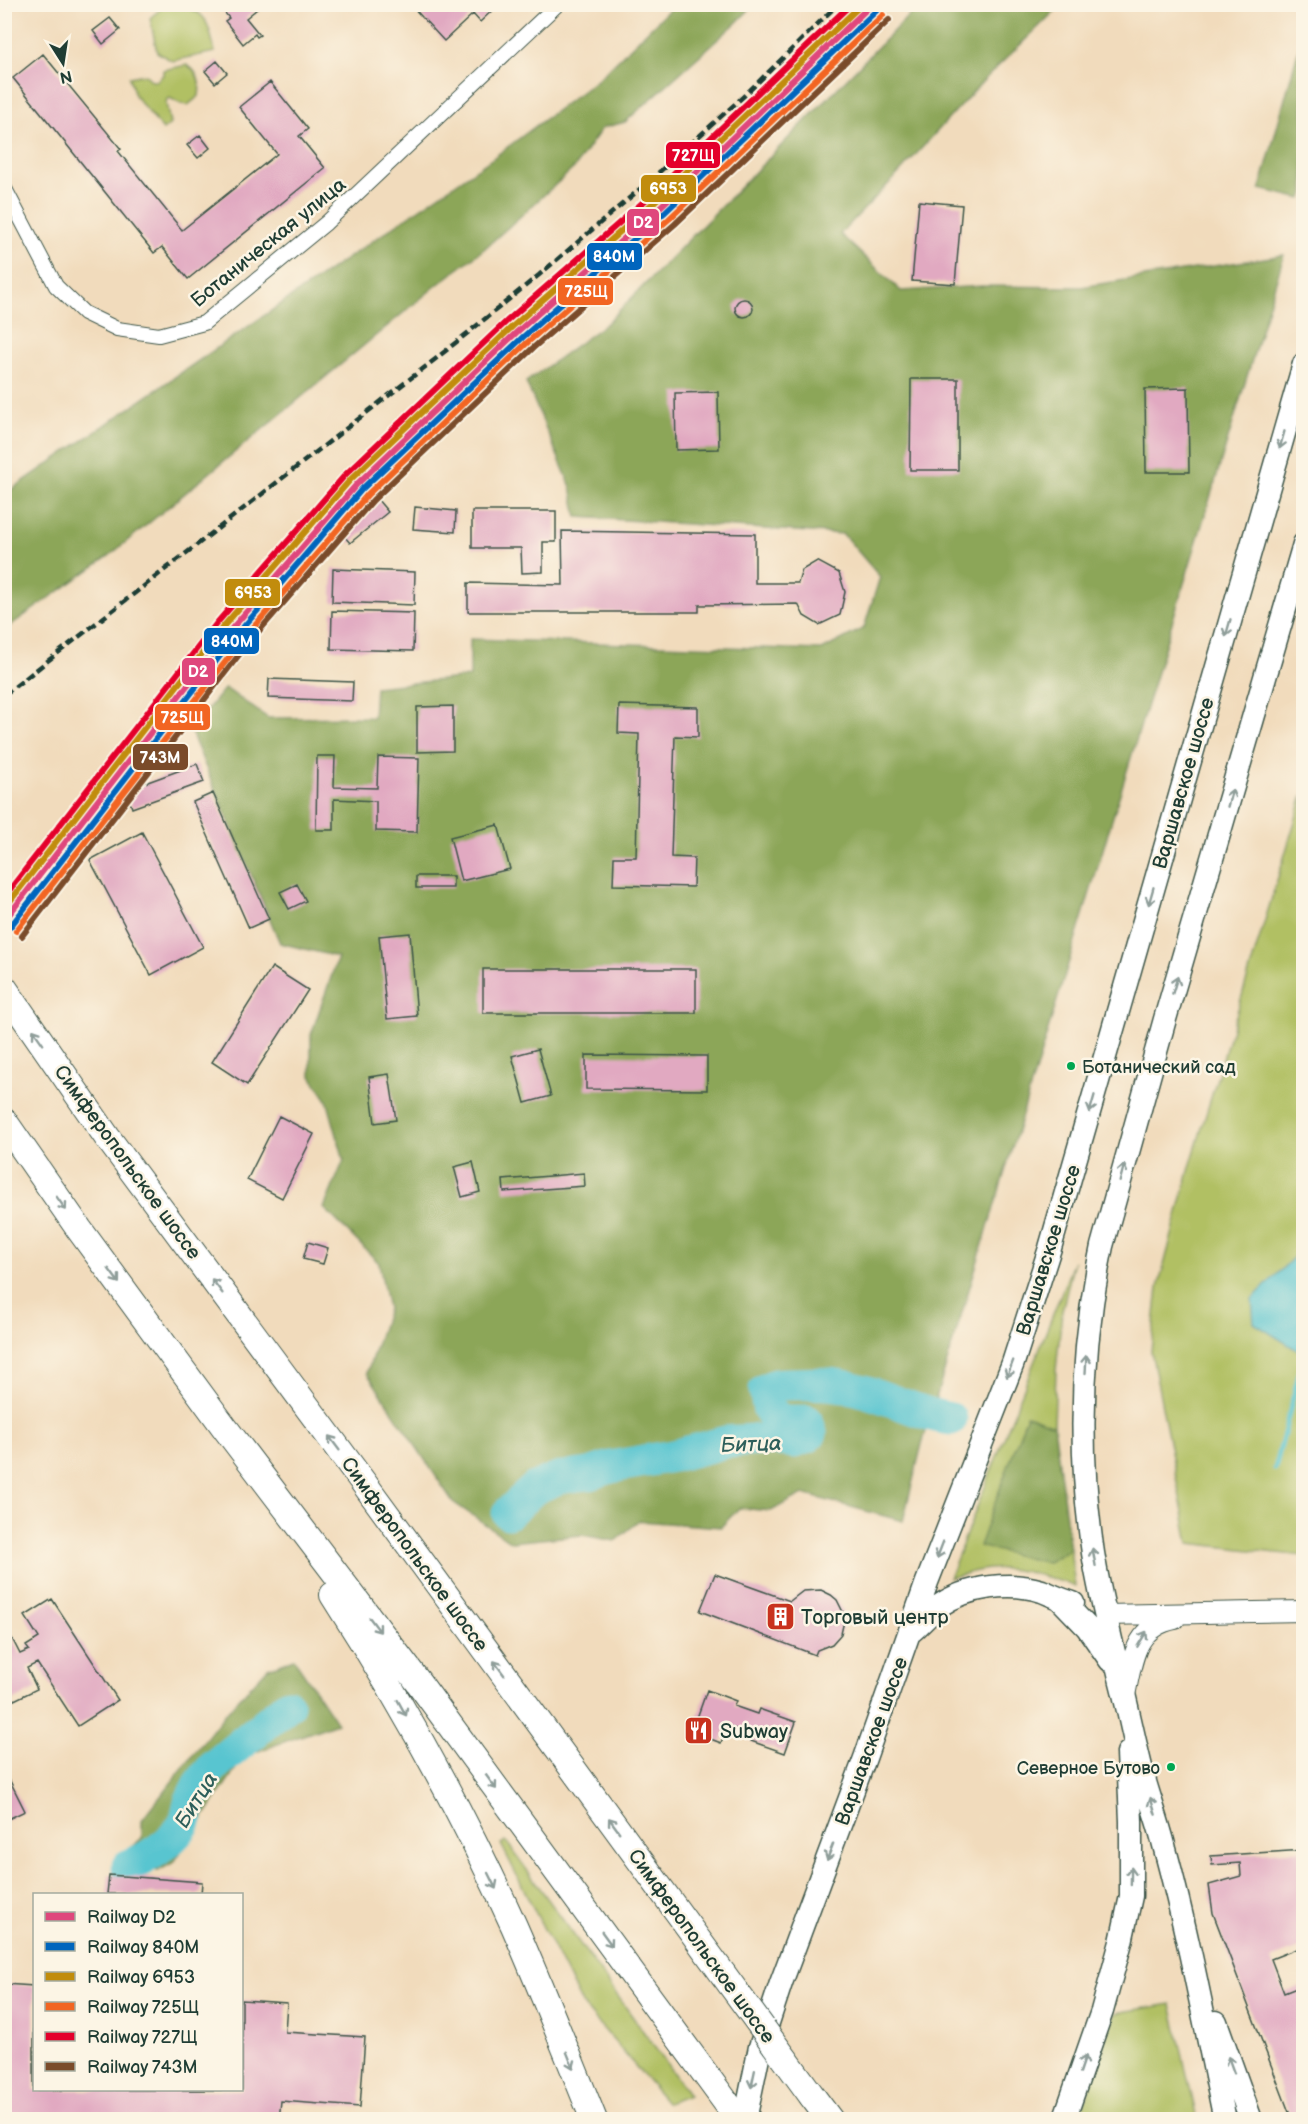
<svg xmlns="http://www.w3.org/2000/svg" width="1308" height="2124" font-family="'Balsamiq Sans',sans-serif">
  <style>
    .green { fill: #b1c063; stroke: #687e4c; stroke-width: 1.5 }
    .forest { fill: #8ca659; stroke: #567246; stroke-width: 1.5 }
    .water { fill: #58c5d0; stroke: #3c8182; stroke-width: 1.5 }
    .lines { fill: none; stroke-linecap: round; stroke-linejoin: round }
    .stream { stroke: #58c5d0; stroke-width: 5 }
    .river { stroke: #58c5d0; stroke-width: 33 }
    .building { fill: #e1a9c1 }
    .street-casing { stroke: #3e5548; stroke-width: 16 }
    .secondary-casing { stroke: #3e5548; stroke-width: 22 }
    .primary-casing { stroke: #3e5548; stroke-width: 25 }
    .highway-casing { stroke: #3e5548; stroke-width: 28 }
    .street { stroke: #fff; stroke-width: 14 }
    .secondary { stroke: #fff; stroke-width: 20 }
    .primary { stroke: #fff; stroke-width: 22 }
    .highway { stroke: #fff; stroke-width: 26 }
    .rail { stroke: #1f3d34; stroke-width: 4.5; stroke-dasharray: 9 4.5; stroke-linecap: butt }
    .highway-bridge-casing { stroke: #3e5548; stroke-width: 28; stroke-linecap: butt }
    .highway-bridge { stroke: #fff; stroke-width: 26 }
    .rail-1-casing { stroke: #fcf5e5; stroke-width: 10 }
    .rail-2-casing { stroke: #fcf5e5; stroke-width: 10 }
    .rail-3-casing { stroke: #fcf5e5; stroke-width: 10 }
    .rail-4-casing { stroke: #fcf5e5; stroke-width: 10 }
    .rail-5-casing { stroke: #fcf5e5; stroke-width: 10 }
    .rail-6-casing { stroke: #fcf5e5; stroke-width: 10 }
    .rail-1 { stroke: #df477c; stroke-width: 6 }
    .rail-2 { stroke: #0065bd; stroke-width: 6 }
    .rail-3 { stroke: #c18c0d; stroke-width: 6 }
    .rail-4 { stroke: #f26522; stroke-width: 6 }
    .rail-5 { stroke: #e4002b; stroke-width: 6 }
    .rail-6 { stroke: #7a4b2a; stroke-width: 6 }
    .oneway { stroke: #8f9e9a }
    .bus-dot { fill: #00a651; stroke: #fcf5e5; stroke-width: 2 }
    .labels { text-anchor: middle; stroke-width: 5; stroke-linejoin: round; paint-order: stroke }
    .bus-label { font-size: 18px; fill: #1f3d34; stroke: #fcf5e5; text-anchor: start }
    .street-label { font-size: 20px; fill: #1f3d34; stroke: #fcf5e5 }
    .poi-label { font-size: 20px; fill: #1f3d34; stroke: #fcf5e5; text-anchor: start }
    .water-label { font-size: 21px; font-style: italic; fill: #2d5f5b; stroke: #fcf5e5 }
    .line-badge { stroke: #fcf5e5; stroke-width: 2 }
    .badge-label { font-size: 16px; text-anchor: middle; font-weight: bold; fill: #fff }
  </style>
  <rect width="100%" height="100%" fill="#fcf5e5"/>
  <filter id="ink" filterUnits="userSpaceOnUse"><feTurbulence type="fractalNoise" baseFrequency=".0167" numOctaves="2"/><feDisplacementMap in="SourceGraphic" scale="12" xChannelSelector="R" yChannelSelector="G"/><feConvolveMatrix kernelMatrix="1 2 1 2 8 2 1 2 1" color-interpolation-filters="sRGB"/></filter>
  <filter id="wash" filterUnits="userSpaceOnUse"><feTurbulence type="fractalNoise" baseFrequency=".008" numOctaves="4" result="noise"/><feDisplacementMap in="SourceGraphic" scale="24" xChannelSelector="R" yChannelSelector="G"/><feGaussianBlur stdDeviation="1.35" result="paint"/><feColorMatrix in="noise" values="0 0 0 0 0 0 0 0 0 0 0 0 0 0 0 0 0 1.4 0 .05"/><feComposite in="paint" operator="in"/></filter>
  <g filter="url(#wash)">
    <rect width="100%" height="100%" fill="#f1dbbc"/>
    <!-- green -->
    <path class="green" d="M163 7C205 8 206 13 215 52L172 61 157 52 150 18Z
      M187 65C199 72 201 83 199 96L188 105 181 104 170 98 167 99 166 103 170 124 163 130 135 96 129 77 145 74 152 81H156L163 75V70Z
      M1303 795V1556L1189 1543 1151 1351 1158 1288 1190 1167Z
      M1074 1261 1062 1311 1056 1370 1054 1425 1026 1415 1047 1562 1070 1549 1075 1586C1052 1579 1029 1570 1005 1569 986 1567 967 1573 949 1578Z
      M506 1841 689 2095 667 2103 582 2004 501 1844Z
      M1171 2004 1197 2119H1079L1115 2013Z"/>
    <!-- forest -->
    <path class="forest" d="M674 5H754L735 24 625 122 602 128 575 167 484 249 437 285 109 556 5 629V494L493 158 597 80Z
      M919 5H1061L984 80 899 173 840 234 901 291 983 286 1081 287 1284 255 922 1444 903 1521 803 1494 771 1511 739 1508 721 1527 639 1521 615 1541 582 1535 511 1542 453 1502 367 1373 388 1309 379 1263 324 1208 344 1160 327 1100 311 1076V1035L338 957 280 943 190 730 225 688 268 718 373 717 375 687 470 677V639L822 650 864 628 880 577 843 534 577 517 571 487 526 382 607 323Z
      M1303 33 1304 193 1302 199 1260 189Z
      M1027 1415 1054 1425 1070 1549 1047 1563 979 1546Z
      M294 1659 337 1723 244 1756 174 1862 158 1871 120 1858 142 1838V1820L225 1714 268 1668Z"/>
    <!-- water -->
    <path class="water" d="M1303 1248V1354L1254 1323 1252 1299Z"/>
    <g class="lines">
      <!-- stream -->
      <path class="stream" d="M1275 1469 1304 1354"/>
      <!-- river -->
      <path class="river" d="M508 1513 535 1488 558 1478 589 1474 611 1467 673 1456 726 1442 772 1439 794 1442 805 1438 811 1433 807 1421H781L769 1410 765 1390C775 1383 785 1384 797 1384 814 1383 831 1383 848 1387 884 1394 916 1414 951 1419
        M128 1866C146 1859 170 1844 182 1827 188 1819 187 1809 191 1800 196 1788 206 1775 215 1765L288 1705"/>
    </g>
    <g id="blocks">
      <!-- building -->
      <path class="building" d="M218 4H263L246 18 260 35 257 37 255 34 243 44 225 21 229 18Z
        M410 4H499L480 22 473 14 444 41Z
        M110 18 120 30 103 44 93 31Z
        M43 54 121 149 118 151 182 230 277 154 239 107 270 82 308 129 299 136 325 168 188 279 162 247 154 253 13 78Z
        M217 61 227 73 215 83 205 71Z
        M200 135 210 148 198 158 187 145Z
        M919 201 962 205 955 284 912 281Z
        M735 308a9 9 0 1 1 18 0a9 9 0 1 1-18 0Z
        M911 379H958V470H910Z
        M1188 388 1189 472H1146L1145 389Z
        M718 392 719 449 676 450 675 393Z
        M377 499 388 512 350 543 339 530Z
        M415 507 456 511 455 532 413 529Z
        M472 511H556V542H543V572L522 573 521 548H472Z
        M562 531 755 534V583H798L802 570 817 561 839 573 845 592 840 615 819 625 804 616 798 604 699 605V612H468V583L563 585Z
        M333 569 415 572 414 605 332 602Z
        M332 611 414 613 413 651 331 649Z
        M269 679 353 682 352 701 268 698Z
        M619 705 698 707V737L675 736 671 857 694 858 693 887 613 885 614 857H636L639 734 618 733Z
        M453 706V751L417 752V707Z
        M317 756H335L334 787 377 788 378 757 419 758 417 832 376 831V801L334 799V830H316Z
        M197 764 204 782 132 808 126 790Z
        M213 793 269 919 249 928 193 802Z
        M498 825 510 869 461 881 450 837Z
        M142 832 203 947 151 975 90 860Z
        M416 876H453V888H416Z
        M297 884 306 901 289 909 280 892Z
        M410 933 417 1016 387 1019 379 936Z
        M272 967 308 990 247 1085 212 1062Z
        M483 969H696V1013H483Z
        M538 1049 551 1096 525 1103 512 1056Z
        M586 1055 707 1056V1090L586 1089Z
        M389 1074 396 1120 375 1123 369 1077Z
        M279 1116 314 1134 282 1198 247 1180Z
        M473 1162 480 1192 462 1197 454 1167Z
        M584 1173 585 1186 504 1192 503 1180Z
        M308 1242 328 1248 323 1264 303 1259Z
        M715 1574 790 1601 803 1591 821 1590 831 1595 837 1600 844 1614V1621L841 1634 832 1644 817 1650 815 1655 700 1611Z
        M52 1599 118 1700 78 1726 37 1663 27 1668 37 1689 4 1705V1623L20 1654 29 1650 26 1646 39 1638 25 1616Z
        M707 1690 736 1701 734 1706 757 1714 759 1709 796 1722 785 1753 748 1740 749 1734 727 1726 721 1743 692 1732Z
        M4 1769 25 1811 4 1821Z
        M1304 1850V1946L1271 1959 1284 1993 1304 1985V2028L1301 2029 1304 2036V2120H1292L1213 1913 1209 1885 1241 1876 1240 1863 1212 1865 1211 1856Z
        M109 1875 202 1882 201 1894H107Z
        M4 1984 34 1986V2090H242V2000L287 2003 285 2032 365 2037 360 2107 281 2101 279 2120H4Z"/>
    </g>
  </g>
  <g filter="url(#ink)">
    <use href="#blocks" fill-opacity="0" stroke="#3e5548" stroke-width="1.5"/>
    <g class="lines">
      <defs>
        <path id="street" d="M4 187 56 286 84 313 117 329 159 335 204 323 326 223 558 4"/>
        <path id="secondary" d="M1105 1615 1304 1611
          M1125 1695C1133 1659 1134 1627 1175 1619"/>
        <path id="primary" d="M1060 1599 1087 1627 1110 1660
          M912 1631C921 1623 930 1613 939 1606 967 1586 1011 1581 1042 1591 1052 1595 1062 1600 1073 1603
          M1216 2022 1251 2120
          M745 2120 760 2047 781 1983 865 1758 927 1582 1013 1363 1050 1248 1304 364
          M1064 2120 1102 2011 1121 1942 1131 1896V1821L1128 1753
          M1225 2120C1206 2029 1189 1938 1165 1849 1159 1824 1150 1800 1143 1775 1135 1744 1129 1713 1121 1682 1111 1639 1100 1597 1093 1553 1078 1452 1081 1347 1102 1246L1165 1019 1304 544"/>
        <path id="highway" d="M4 988 107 1137 366 1486 723 1974
          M4 1121 79 1229 225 1428 419 1683 739 2120
          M333 1595C401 1701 462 1811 514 1926 542 1990 568 2055 594 2120
          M812 2096 830 2120"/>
      </defs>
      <!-- street casing -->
      <use href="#street" class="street-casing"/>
      <!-- secondary casing -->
      <use href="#secondary" class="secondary-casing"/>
      <!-- primary casing -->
      <use href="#primary" class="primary-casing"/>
      <!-- highway casing -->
      <use href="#highway" class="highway-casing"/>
      <!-- street -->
      <use href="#street" class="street"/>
      <!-- secondary -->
      <use href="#secondary" class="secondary"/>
      <!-- primary -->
      <use href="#primary" class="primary"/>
      <!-- highway -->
      <use href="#highway" class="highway"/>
      <!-- rail -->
      <path class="rail" d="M4 695 438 357 539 275 647 183 745 95 838 4"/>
      <defs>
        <path id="highway-bridge" d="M723 1974 812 2096"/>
      </defs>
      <!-- highway-bridge casing -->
      <use href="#highway-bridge" class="highway-bridge-casing"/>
      <!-- highway-bridge -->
      <use href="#highway-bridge" class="highway-bridge"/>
      <defs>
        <path id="rail-1" d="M4 921 228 633 357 484 518 331 659 208 872 4"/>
        <path id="rail-2" d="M10 927 234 638 362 489 523 337 664 213 878 9"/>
        <path id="rail-3" d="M4 909 222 628 351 479 513 326 654 202 862 4"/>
        <path id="rail-4" d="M16 931 240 643 368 494 528 342 669 219 883 15"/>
        <path id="rail-5" d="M4 897 216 624 346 474 508 320 649 197 851 4"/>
        <path id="rail-6" d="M22 936 245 647 373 500 533 348 675 224 889 20"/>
      </defs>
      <!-- rail-1 casing -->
      <use href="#rail-1" class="rail-1-casing"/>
      <!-- rail-2 casing -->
      <use href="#rail-2" class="rail-2-casing"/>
      <!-- rail-3 casing -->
      <use href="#rail-3" class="rail-3-casing"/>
      <!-- rail-4 casing -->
      <use href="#rail-4" class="rail-4-casing"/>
      <!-- rail-5 casing -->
      <use href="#rail-5" class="rail-5-casing"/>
      <!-- rail-6 casing -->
      <use href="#rail-6" class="rail-6-casing"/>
      <!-- rail-1 -->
      <use href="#rail-1" class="rail-1"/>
      <!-- rail-2 -->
      <use href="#rail-2" class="rail-2"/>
      <!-- rail-3 -->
      <use href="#rail-3" class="rail-3"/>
      <!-- rail-4 -->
      <use href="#rail-4" class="rail-4"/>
      <!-- rail-5 -->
      <use href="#rail-5" class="rail-5"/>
      <!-- rail-6 -->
      <use href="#rail-6" class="rail-6"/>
    </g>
    <!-- one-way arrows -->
    <defs><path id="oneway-shaft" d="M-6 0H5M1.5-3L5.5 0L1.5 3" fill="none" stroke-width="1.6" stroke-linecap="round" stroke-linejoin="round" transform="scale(1.5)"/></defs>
    <g class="oneway">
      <use href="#oneway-shaft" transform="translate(1282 440) rotate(106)"/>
      <use href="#oneway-shaft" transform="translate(1228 628) rotate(106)"/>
      <use href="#oneway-shaft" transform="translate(1230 798) rotate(-74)"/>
      <use href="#oneway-shaft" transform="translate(1151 896) rotate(106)"/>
      <use href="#oneway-shaft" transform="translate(1175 985) rotate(-73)"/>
      <use href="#oneway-shaft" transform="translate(38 1037) rotate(-125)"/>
      <use href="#oneway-shaft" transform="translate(1092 1104) rotate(106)"/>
      <use href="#oneway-shaft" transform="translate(1122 1173) rotate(-75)"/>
      <use href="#oneway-shaft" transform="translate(61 1203) rotate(55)"/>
      <use href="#oneway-shaft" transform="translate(114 1276) rotate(54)"/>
      <use href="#oneway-shaft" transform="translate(217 1286) rotate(-127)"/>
      <use href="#oneway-shaft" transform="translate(1086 1364) rotate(-87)"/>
      <use href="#oneway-shaft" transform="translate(1010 1369) rotate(111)"/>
      <use href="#oneway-shaft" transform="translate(334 1443) rotate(-127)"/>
      <use href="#oneway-shaft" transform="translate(940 1550) rotate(111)"/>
      <use href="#oneway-shaft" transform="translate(1094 1557) rotate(-100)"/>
      <use href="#oneway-shaft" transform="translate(375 1625) rotate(53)"/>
      <use href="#oneway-shaft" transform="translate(1142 1639) rotate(-59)"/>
      <use href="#oneway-shaft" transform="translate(499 1668) rotate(-126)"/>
      <use href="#oneway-shaft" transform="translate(402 1708) rotate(61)"/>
      <use href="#oneway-shaft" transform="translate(491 1782) rotate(54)"/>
      <use href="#oneway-shaft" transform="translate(1153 1806) rotate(-107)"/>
      <use href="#oneway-shaft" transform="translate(614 1825) rotate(-126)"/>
      <use href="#oneway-shaft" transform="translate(830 1852) rotate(111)"/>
      <use href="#oneway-shaft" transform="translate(1131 1876) rotate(-89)"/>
      <use href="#oneway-shaft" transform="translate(492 1881) rotate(64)"/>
      <use href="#oneway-shaft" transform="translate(607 1939) rotate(54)"/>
      <use href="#oneway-shaft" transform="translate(570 2060) rotate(68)"/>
      <use href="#oneway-shaft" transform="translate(1083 2064) rotate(-71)"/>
      <use href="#oneway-shaft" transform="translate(1231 2065) rotate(-110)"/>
      <use href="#oneway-shaft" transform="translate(753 2079) rotate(102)"/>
    </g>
  </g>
  <!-- icons -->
  <defs>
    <symbol id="building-square" viewBox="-11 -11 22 22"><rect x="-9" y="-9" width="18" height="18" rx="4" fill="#c8321e" stroke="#fcf5e5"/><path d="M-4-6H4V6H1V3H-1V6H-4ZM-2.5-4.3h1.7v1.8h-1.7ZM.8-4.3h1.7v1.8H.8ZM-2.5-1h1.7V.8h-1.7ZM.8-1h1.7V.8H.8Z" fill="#fff"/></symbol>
    <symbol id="restaurant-square" viewBox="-11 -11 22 22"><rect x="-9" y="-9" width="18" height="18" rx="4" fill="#c8321e" stroke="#fcf5e5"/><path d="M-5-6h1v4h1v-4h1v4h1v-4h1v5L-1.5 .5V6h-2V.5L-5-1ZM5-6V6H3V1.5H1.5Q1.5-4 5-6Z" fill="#fff"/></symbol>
  </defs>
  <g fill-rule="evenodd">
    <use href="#building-square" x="764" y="1600" width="33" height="33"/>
    <use href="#restaurant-square" x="682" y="1714" width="33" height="33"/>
  </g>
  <!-- markers -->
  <g class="bus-dot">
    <circle cx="1071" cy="1066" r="5"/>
    <circle cx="1171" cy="1767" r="5"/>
  </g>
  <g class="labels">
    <!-- bus labels -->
    <g class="bus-label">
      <text x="1082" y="1073">Ботанический сад</text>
      <text x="1160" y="1774" text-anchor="end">Северное Бутово</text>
    </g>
    <!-- street labels -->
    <g class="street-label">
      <text transform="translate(268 242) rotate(-39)" y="7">Ботаническая улица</text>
      <text transform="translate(1183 783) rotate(-74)" y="7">Варшавское шоссе</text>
      <text transform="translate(128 1162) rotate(54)" y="7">Симферопольское шоссе</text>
      <text transform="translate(1048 1250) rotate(-73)" y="7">Варшавское шоссе</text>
      <text transform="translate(415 1554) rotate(54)" y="7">Симферопольское шоссе</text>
      <text transform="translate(871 1741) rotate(-70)" y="7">Варшавское шоссе</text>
      <text transform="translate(702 1946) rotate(54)" y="7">Симферопольское шоссе</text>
    </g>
    <!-- poi labels -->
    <g class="poi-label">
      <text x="801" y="1624">Торговый центр</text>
      <text x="720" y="1738">Subway</text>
    </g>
    <!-- water labels -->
    <g class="water-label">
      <text transform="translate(751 1444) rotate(-2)" y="7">Битца</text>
      <text transform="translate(196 1800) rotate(-58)" y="7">Битца</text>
    </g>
  </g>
  <g class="line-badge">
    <rect x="665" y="141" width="56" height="28" rx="6" fill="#e4002b"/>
    <rect x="640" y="174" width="57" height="29" rx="6" fill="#c18c0d"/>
    <rect x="626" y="208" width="34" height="29" rx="6" fill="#df477c"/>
    <rect x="586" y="242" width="57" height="29" rx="6" fill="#0065bd"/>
    <rect x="557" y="277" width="57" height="29" rx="6" fill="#f26522"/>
    <rect x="224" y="578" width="57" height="29" rx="6" fill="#c18c0d"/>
    <rect x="203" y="627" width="57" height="28" rx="6" fill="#0065bd"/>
    <rect x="181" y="657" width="35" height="29" rx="6" fill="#df477c"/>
    <rect x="154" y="703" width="57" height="28" rx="6" fill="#f26522"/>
    <rect x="132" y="743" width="57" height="28" rx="6" fill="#7a4b2a"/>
  </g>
  <g class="badge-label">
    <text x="693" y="161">727Щ</text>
    <text x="668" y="194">6953</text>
    <text x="643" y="228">D2</text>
    <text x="614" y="262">840М</text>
    <text x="586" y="297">725Щ</text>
    <text x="253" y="598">6953</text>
    <text x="232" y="647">840М</text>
    <text x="198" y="677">D2</text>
    <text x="182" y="723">725Щ</text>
    <text x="160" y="763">743М</text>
  </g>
  <!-- margin -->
  <rect width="1308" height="2124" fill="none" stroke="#fcf5e5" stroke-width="24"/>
  <!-- legend -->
  <rect x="33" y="1893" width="210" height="198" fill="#fcf5e5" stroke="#a4ab9e" stroke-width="1.5"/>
  <rect x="45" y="1912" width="30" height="9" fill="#df477c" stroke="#a4ab9e" stroke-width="1.5"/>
  <text x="87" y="1923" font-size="18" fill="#1f3d34">Railway D2</text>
  <rect x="45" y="1942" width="30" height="9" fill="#0065bd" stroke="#a4ab9e" stroke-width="1.5"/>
  <text x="87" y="1953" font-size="18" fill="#1f3d34">Railway 840М</text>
  <rect x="45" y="1972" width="30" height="9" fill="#c18c0d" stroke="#a4ab9e" stroke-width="1.5"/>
  <text x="87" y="1983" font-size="18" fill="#1f3d34">Railway 6953</text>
  <rect x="45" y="2002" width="30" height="9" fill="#f26522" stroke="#a4ab9e" stroke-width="1.5"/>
  <text x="87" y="2013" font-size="18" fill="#1f3d34">Railway 725Щ</text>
  <rect x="45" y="2032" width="30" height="9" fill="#e4002b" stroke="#a4ab9e" stroke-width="1.5"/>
  <text x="87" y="2043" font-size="18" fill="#1f3d34">Railway 727Щ</text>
  <rect x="45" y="2062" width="30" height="9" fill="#7a4b2a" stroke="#a4ab9e" stroke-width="1.5"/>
  <text x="87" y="2073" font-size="18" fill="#1f3d34">Railway 743М</text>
  <!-- north arrow -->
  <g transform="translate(63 63) rotate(168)" stroke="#fcf5e5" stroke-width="4.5" paint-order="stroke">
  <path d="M0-4.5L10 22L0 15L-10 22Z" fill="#1f3d34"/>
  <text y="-9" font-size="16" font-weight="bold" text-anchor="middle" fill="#1f3d34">N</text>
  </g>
</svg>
